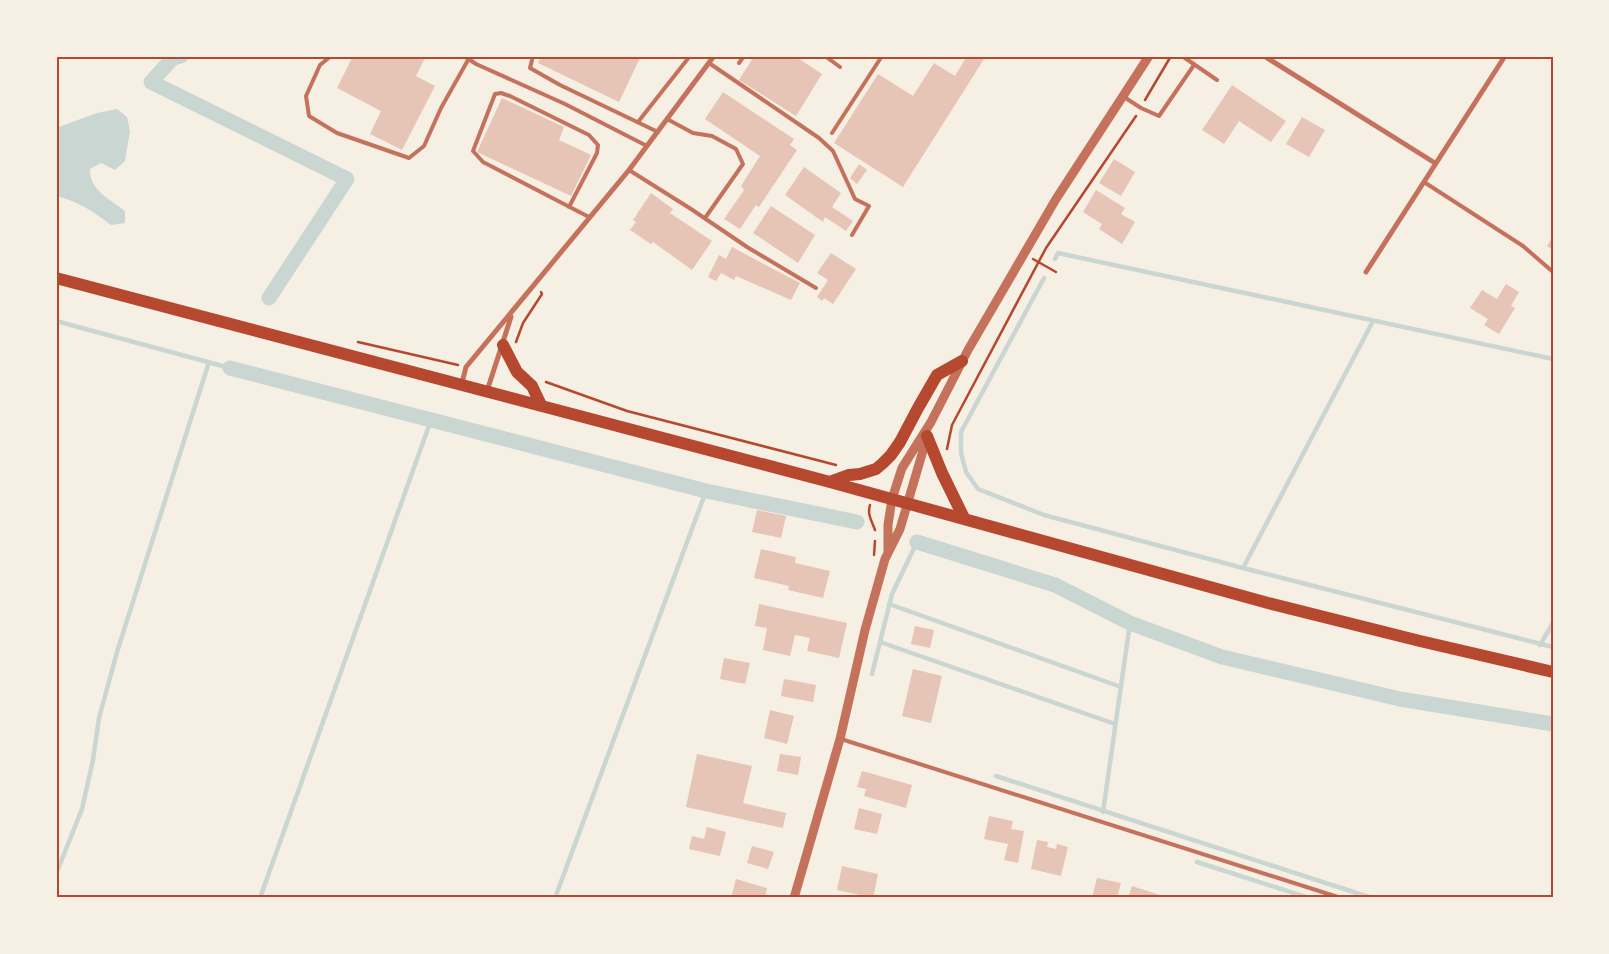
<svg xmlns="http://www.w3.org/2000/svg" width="1609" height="954" font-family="'Playfair Display',serif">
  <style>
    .water { fill: #c9d6d2 }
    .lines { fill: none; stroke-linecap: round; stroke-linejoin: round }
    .stream { stroke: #c9d6d2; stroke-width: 4.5 }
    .canal { stroke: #c9d6d2; stroke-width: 15 }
    .building { fill: #e6c5b7 }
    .path { stroke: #b5482f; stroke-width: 2.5 }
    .service { stroke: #c5725c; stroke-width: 4 }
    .minor { stroke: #c5725c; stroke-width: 5 }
    .tertiary { stroke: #c5725c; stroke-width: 9 }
    .primary { stroke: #b5482f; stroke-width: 12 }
    .neatline { fill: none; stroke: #b5482f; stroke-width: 2 }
  </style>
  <rect width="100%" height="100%" fill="#f6efe4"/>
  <!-- water -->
  <path class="water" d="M117 109 127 117 130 131 125 161 115 170 101 163 90 169C89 190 111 200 125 211V223L111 225C94 212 78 201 56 196V128L97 113Z"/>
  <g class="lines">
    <!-- stream -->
    <path class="stream" d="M1055 259 1058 253 1553 359
      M1044 278 961 432V453L966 472 978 489 1044 515 1243 568 1553 647
      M56 321 230 368
      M1243 568 1373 321
      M889 604 1121 687
      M880 642 1115 724
      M1540 645 1553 623
      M872 674 892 594 917 542
      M996 776 1372 898
      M1103 812 1130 623
      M1197 862 1309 898
      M56 874 82 809 93 760 99 718 117 652 209 362
      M260 898 431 420
      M555 898 706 491"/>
    <!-- canal -->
    <path class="canal" d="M181 56 173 58 151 82 347 179 269 298
      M230 368 706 491 857 522
      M917 542 1055 585 1130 623 1222 657 1400 699 1553 724"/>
  </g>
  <!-- building -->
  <path class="building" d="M353 56H426L416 76 435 86 402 150 370 134 381 111 337 88Z
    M541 56H641L619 102 538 63Z
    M754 56H795L822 74 796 116 739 80Z
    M967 56H979L984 59 903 187 834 143 878 74 913 96 934 63 955 76Z
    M1232 85 1286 121 1271 142 1239 121 1224 144 1202 130Z
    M723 92 794 139 790 145 797 150 759 207 756 205 740 229 724 219 744 190 741 186 760 156 705 119Z
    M502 98 564 127 559 140 591 155 571 196 477 152Z
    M1302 117 1325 130 1309 157 1286 144Z
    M1114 159 1135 172 1121 196 1099 183Z
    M859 164 867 170 857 184 850 178Z
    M804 167 841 193 832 207 853 221 846 231 825 217 823 222 785 195Z
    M1096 190 1125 208 1121 214 1135 222 1122 244 1099 229 1102 224 1083 212Z
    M651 193 673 209 670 213 712 241 692 270 653 242 651 244 630 230 636 222 633 220Z
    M771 206 815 235 798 263 753 233Z
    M1553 236V250L1547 246Z
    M732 247 800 283 791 300 736 276 734 280 721 273 716 281 708 277 719 255 726 259Z
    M831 253 856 269 833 304 824 298 822 301 817 297 828 280 817 273Z
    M1506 284 1519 292 1511 306 1515 308 1499 334 1484 325 1488 319 1470 308 1482 290 1497 299Z
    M757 510 786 516 781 538 752 532Z
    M761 549 796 557 795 563 830 571 823 598 788 590 789 586 754 578Z
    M759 604 847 623 839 658 807 651 810 638 795 635 790 656 763 650 767 628 755 626Z
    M915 626 934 630 930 648 911 644Z
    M724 658 750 663 745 684 720 679Z
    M913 669 942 676 931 723 902 716Z
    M784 679 816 685 813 702 781 696Z
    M770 710 794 716 787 744 764 738Z
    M697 754 752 766 743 803 786 813 783 828 686 807Z
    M780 754 801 757 798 775 777 771Z
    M862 771 912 785 906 808 864 796 866 789 857 787Z
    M859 808 882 814 877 834 854 829Z
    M989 816 1013 821 1011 829 1024 831 1018 863 1004 860 1008 844 984 839Z
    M707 827 726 832 720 856 689 849 692 836 704 839Z
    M1037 840 1048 842 1047 847 1056 849 1057 844 1068 847 1061 876 1031 869Z
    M752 846 774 852 768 869 747 863Z
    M842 866 878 874 873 898 837 890Z
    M1097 878 1121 883 1117 898H1092Z
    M736 879 767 888 765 898H731Z
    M1132 886 1166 897V898H1128Z"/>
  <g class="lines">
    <!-- path -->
    <path class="path" d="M1145 100 1171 56
      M1033 259 1056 272
      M358 342 458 365
      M516 342 523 323 542 294 541 292
      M546 382 627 411 836 465
      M947 449 952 425 1046 248 1136 116
      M870 505C867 515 872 521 875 530
      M874 555 875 541"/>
    <!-- service -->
    <path class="service" d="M331 56 320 65 306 96 309 116 337 133 409 158 424 146 441 108 468 60
      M464 56 476 64 565 104 647 146
      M533 56 530 68 560 85 658 132
      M825 56 840 67
      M1182 56 1217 80
      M709 63 819 138 833 151 855 199 869 206 852 235
      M739 63 744 56
      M1124 97 1141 108 1159 116 1194 65
      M667 119 693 133 712 136 736 149 743 164 705 218
      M638 122 690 56
      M832 133 882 56
      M629 170 691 209 747 247 816 288
      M1424 182 1523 246 1553 272
      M569 207 597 153 598 145 589 135 510 96 501 93 495 94 473 151 483 162 589 217
      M841 739 1341 898"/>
    <!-- minor -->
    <path class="minor" d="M1264 56 1435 163
      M1366 272 1505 56
      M462 383 466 367 629 170 714 56
      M487 391 511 317"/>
    <!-- tertiary -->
    <path class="tertiary" d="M888 553V525L892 499 902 468 931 422 968 350 1056 199 1149 56
      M794 898 840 739 865 630 885 559 900 529 927 437"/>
    <!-- primary -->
    <path class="primary" d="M56 278 830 482 1268 603 1420 641 1553 672
      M503 345 517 372 532 386 541 405
      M927 436 942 473 964 518
      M830 482 849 475 860 474 876 469 882 464 891 455 900 442 918 408 937 375 962 361"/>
  </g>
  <!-- border -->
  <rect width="1609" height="954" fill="none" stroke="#f6efe4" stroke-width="115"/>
  <rect x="58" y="58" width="1494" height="838" class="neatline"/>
</svg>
